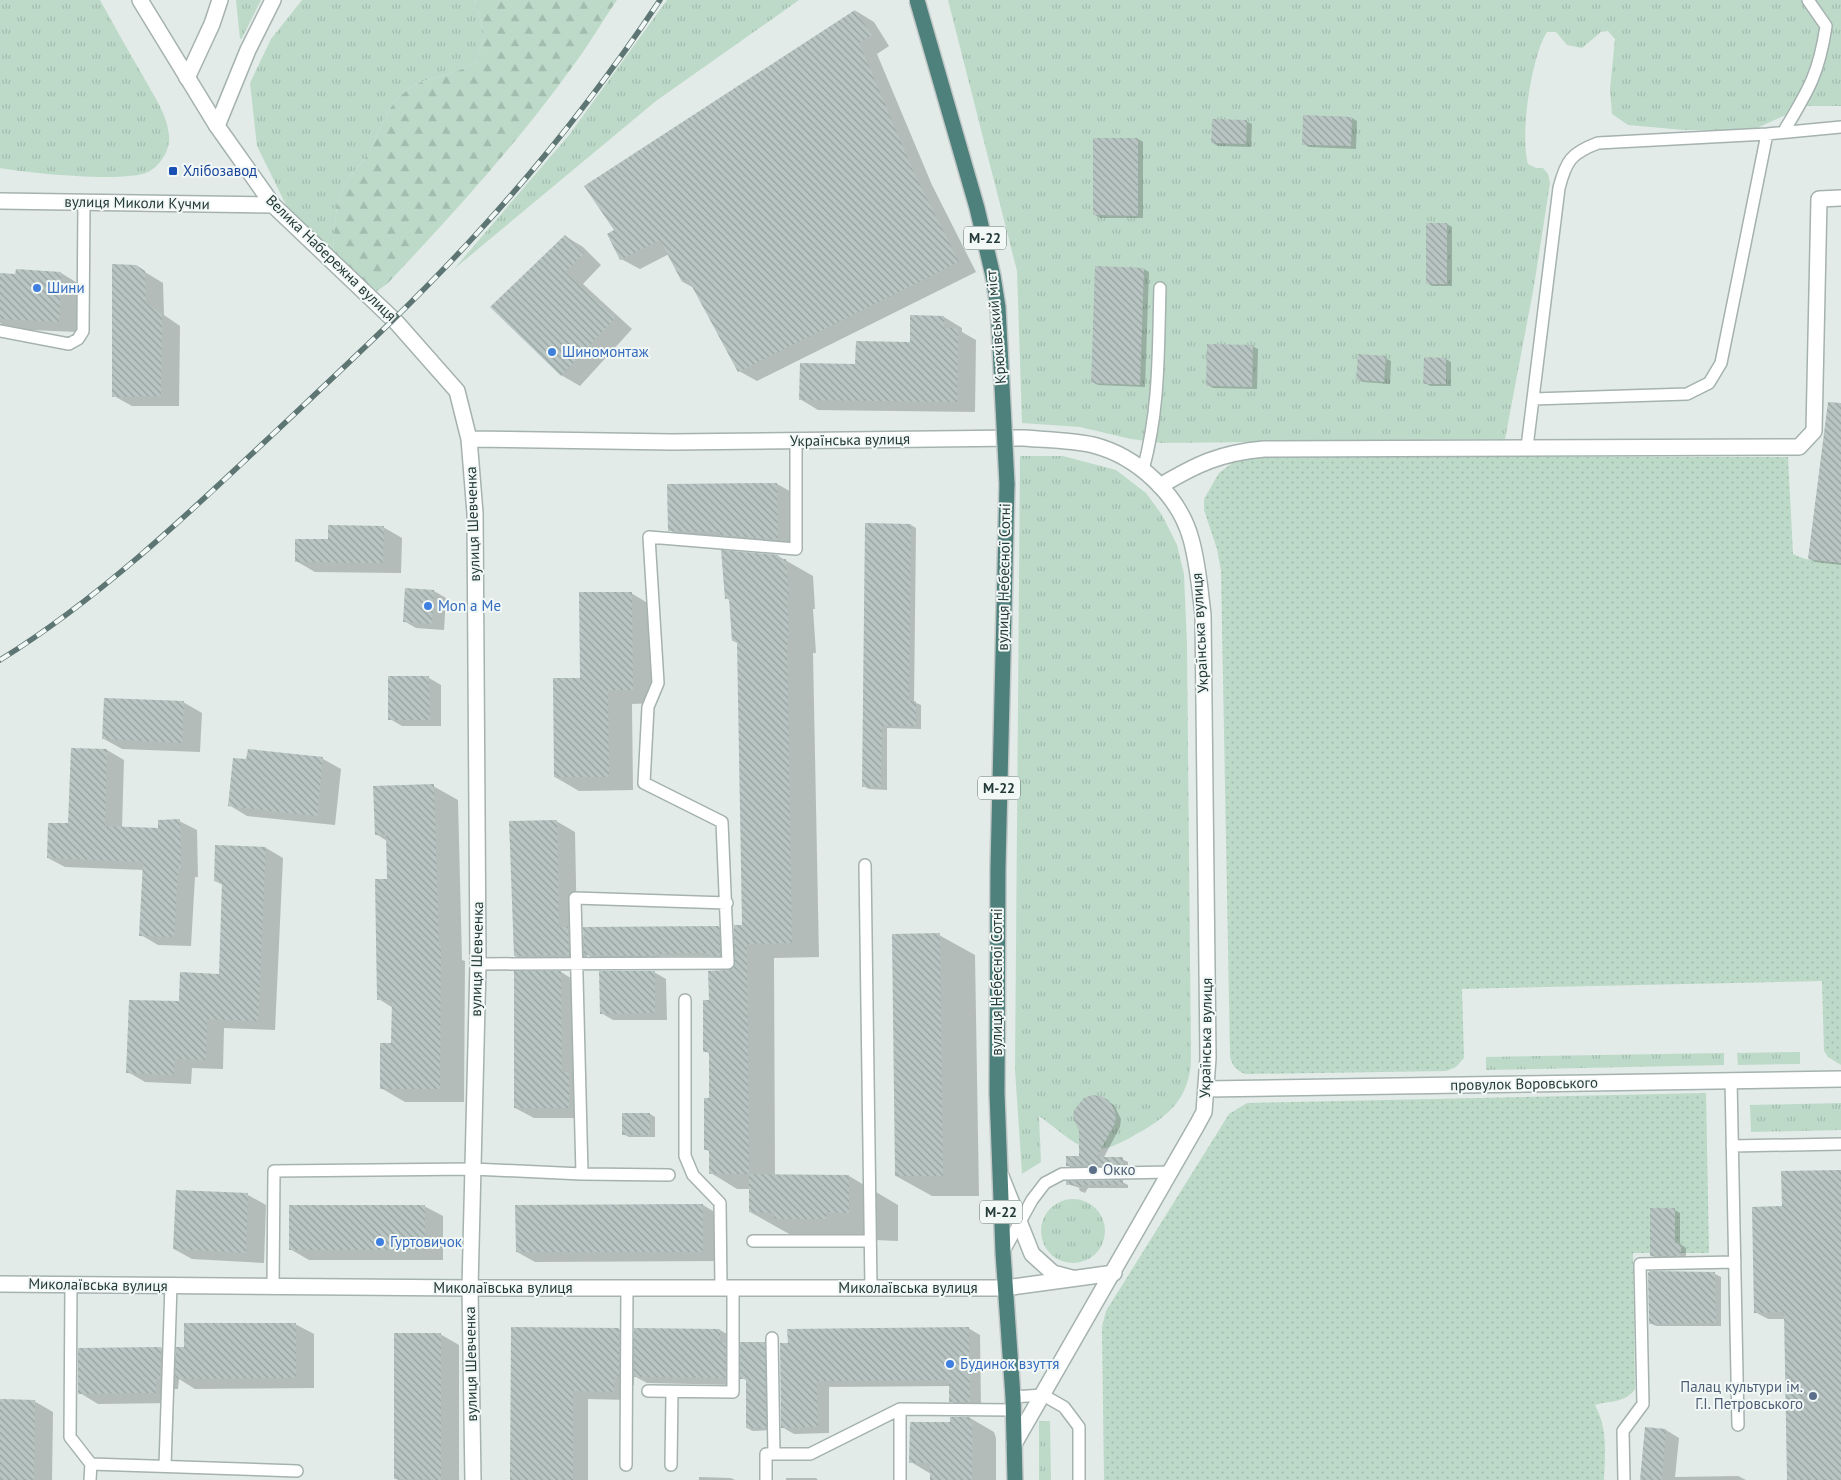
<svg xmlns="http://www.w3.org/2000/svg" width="1841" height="1480" font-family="'PT Sans',sans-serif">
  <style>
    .grass { fill: url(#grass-tufts) }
    .forest { fill: url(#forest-firs) }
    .park { fill: url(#park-dots) }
    .shadow { fill: #0003 }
    .building { fill: url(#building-back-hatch) }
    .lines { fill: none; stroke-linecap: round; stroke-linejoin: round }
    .service-casing { stroke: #a5b2b0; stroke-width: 14 }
    .minor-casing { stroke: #a5b2b0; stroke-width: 18 }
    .tertiary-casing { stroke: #a5b2b0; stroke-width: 18 }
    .trunk-casing { stroke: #c2c8c7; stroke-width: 18 }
    .service { stroke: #fff; stroke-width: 11 }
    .minor { stroke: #fff; stroke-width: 15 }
    .tertiary { stroke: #fff; stroke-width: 15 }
    .trunk { stroke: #4e807c; stroke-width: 15 }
    .rail-casing { stroke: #5e7673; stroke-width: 5.5 }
    .rail { stroke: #f2f8f6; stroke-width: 4; stroke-dasharray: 11; stroke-linecap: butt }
    .trunk-bridge-casing { stroke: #c2c8c7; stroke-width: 18; stroke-linecap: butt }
    .trunk-bridge { stroke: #4e807c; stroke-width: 15 }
    .transit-dot { fill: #1a4fb4; stroke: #f2f8f6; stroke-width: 2 }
    .shop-dot { fill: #3f7fe0; stroke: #f2f8f6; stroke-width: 2 }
    .service-dot { fill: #5c6f8a; stroke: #f2f8f6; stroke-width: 2 }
    .labels { text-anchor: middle; stroke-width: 4; stroke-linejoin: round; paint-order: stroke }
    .shield { fill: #f2f8f6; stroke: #627371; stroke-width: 1 }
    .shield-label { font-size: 14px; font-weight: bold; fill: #243a38 }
    .transit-label { font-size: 15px; fill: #164399; stroke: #f2f8f6; text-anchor: start }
    .street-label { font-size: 15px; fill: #243a38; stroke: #f2f8f6 }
    .shop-label { font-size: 15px; fill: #366cbe; stroke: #f2f8f6; text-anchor: start }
    .service-label { font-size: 15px; fill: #4e5e75; stroke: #f2f8f6; text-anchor: start }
  </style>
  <defs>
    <pattern id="grass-tufts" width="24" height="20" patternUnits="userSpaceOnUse" patternTransform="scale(1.25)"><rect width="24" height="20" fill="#bddac9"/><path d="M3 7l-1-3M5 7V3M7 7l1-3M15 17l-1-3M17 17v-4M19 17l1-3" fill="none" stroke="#a2bcad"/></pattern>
    <pattern id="forest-firs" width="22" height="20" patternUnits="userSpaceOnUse" patternTransform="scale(1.25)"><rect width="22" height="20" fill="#bddac9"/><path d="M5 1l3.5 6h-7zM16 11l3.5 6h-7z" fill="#a2bcad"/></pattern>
    <pattern id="park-dots" width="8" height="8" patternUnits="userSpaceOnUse" patternTransform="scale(1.25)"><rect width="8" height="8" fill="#bddac9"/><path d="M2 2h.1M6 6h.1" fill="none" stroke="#a2bcad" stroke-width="1.8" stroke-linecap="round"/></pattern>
    <pattern id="building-back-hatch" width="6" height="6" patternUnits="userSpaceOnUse" patternTransform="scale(1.25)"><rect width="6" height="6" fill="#b8c5c2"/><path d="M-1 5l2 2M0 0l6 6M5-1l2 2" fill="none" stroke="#95a19f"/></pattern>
  </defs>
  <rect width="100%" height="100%" fill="#e2ebe8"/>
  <!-- grass -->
  <path class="grass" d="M0 0H100C114 25 128 51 143 76 153 95 167 113 169 135 171 149 160 166 148 172 126 183 26 173 0 168Z
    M236 0H261L242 38 240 39Z
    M302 0H475L484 34 477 61C457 76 427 76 410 88 383 108 382 129 367 155 361 166 349 174 344 186 334 205 335 233 333 254L287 207 257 146 250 83 271 39Z
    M667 0H799L656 101 454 269 569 135Z
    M948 0H1841V106H1805L1757 128 1732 130H1684L1628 125 1612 114 1610 89 1615 39 1608 31 1601 32 1582 48 1567 45 1556 32H1547C1531 57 1520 135 1528 164L1536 168H1543L1548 174 1550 183 1534 286 1505 439 1162 443 1131 439 1080 427 1022 423 1017 271Z
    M1020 456H1063L1116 470 1146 493 1162 515 1177 545 1184 574 1187 645 1191 1059C1190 1100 1166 1118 1133 1136 1117 1145 1104 1152 1086 1148 1074 1145 1051 1124 1039 1116L1041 1162 1022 1174 1015 1070Z
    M1800 1052V1064L1738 1065 1737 1053Z
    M1724 1053V1065L1486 1070V1057Z
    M1841 1103V1130L1751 1132 1750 1105Z
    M1041 1231a32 32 0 1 1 64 0a32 32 0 1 1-64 0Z
    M1039 1421H1050L1051 1480H1039Z"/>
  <!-- forest -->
  <path class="forest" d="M475 0H617C601 23 587 48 570 70 515 146 451 216 387 284L377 291 333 254C335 232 334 205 344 186 349 174 361 166 367 155 382 129 383 108 410 88 427 76 457 76 477 61L484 34Z"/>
  <!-- park -->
  <path class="park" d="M1263 457H1788L1793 554 1805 559 1841 563V1065L1828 1057 1824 1051 1822 981 1462 989 1464 1058 1456 1067 1446 1071 1245 1074C1236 1070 1232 1066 1230 1056L1221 571 1217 549 1204 510V499L1219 473 1232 463 1245 458Z
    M1706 1093 1709 1253H1633L1635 1389C1624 1404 1611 1400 1595 1405 1608 1429 1605 1453 1604 1480H1104L1102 1327 1106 1311 1229 1114 1247 1103Z"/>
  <!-- shadow -->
  <path class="shadow" d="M856 11 874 22 889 46 877 54 932 185 976 272 757 381 739 371 694 288 683 282 669 254 640 269 621 259 616 231Z
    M1352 118 1357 121 1356 149 1309 147 1304 144Z
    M1246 121 1252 124 1251 147 1218 146 1213 143Z
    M1138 139 1143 142V218H1100L1095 215Z
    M1447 224 1452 227V286H1432L1427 283Z
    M565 236 583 247 601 265 583 284 632 329 580 386 561 375Z
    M135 266 163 283 164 315 180 326 179 406H132L114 396Z
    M1144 269 1149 272 1145 387 1098 385 1092 382Z
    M61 273 79 284 77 332 9 329 0 323V275Z
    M944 317 962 328V332L976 340 975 412 818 410 800 399 857 365 911 343Z
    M1252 346 1258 349 1257 389 1213 388 1208 385Z
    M1385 358 1391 361 1390 384 1363 382 1357 379Z
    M1446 359 1451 362V386H1430L1425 383Z
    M1841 437V565L1815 562 1810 559Z
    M777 484 795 494 796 550 688 541 670 530Z
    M911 525 916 528 914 702 921 705V729L887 728V790L869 789 863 786Z
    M383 527 402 538 401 573 315 572 296 561 329 540Z
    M778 556 813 576 815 609H813L816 653H813L819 957 774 958 775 1176H849L898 1205V1241L875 1240V1247H825L814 1241 800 1240 750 1212V1189H737L711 1173 710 1152 705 1149 711 1100 710 1054 705 1051 710 1001 728 972 736 968 743 927 738 643 733 641 731 601 726 598Z
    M406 590 434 591 446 598 444 630 416 628 404 621Z
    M631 593 656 608V703L632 704 633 790 579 791 555 777 581 679Z
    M390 678H429L441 685V726H402L390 719Z
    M183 702 202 713 200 752 122 749 104 739Z
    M107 750 124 760 122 828 159 830 179 821 197 830 198 877H195L191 946 158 945 141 935 144 870 65 867 48 858 70 824Z
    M323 759 341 769 335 825 247 816 229 805Z
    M433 786 458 800 462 960 465 961 464 1102H405L381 1088 393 1044V1008L379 999 389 880 387 841 376 834Z
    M556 821 575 832 577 934 585 938 719 927 724 930 725 958 711 956H660V958L591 957 587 955V965L533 966 515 956Z
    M266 848 283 858 275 1030 224 1028 223 1069 192 1068 191 1084 145 1082 128 1072 180 1003 220 975 223 885 215 881Z
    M939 935 975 955 979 1196H932L896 1176Z
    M561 972 579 983 580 1080 586 1084 587 1118H534L515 1108Z
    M654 972 666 979 667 1020H613L601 1013Z
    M1100 1097 1114 1105 1121 1119 1120 1127 1103 1159H1122L1128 1162V1168L1073 1169 1068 1166 1080 1157Z
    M650 1114 655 1117V1137H629L623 1134Z
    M1841 1171V1480H1789L1786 1319H1768L1755 1312 1783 1207Z
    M1122 1182 1128 1185V1188H1088L1085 1193 1080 1191V1188L1067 1184Z
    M177 1191 248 1195 266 1205 264 1263 192 1259 174 1249Z
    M703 1205 721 1216V1261L535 1262 517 1252Z
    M424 1206 443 1216V1260H309L290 1249Z
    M1675 1210 1680 1213V1244L1686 1248V1258L1657 1259 1652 1256Z
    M1684 1274H1715L1721 1277V1326H1656L1650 1323Z
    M295 1324 314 1334V1388L195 1389 179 1379 178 1389H174V1403L98 1404 80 1393 79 1349 161 1348 177 1358 186 1348Z
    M512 1328 619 1329 635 1338 636 1329 720 1330 732 1337 737 1385 647 1383 634 1376V1385H629V1400L588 1399V1480H512Z
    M968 1328 980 1335 981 1408H962L951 1401 950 1386 829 1387V1433L794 1434 782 1427 781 1344Z
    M440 1334 459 1345V1480H398L396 1479Z
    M764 1344 770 1347 771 1430 753 1431 747 1428 748 1381 742 1378Z
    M0 1401H34L53 1412 52 1480H0Z
    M970 1418 994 1432 996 1438V1480H931V1474L911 1462 951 1424Z
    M1646 1429 1666 1430 1679 1438 1675 1477 1738 1476 1746 1480H1641Z
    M699 1477 731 1478 735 1480H699Z
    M786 1478H816L818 1480H786Z"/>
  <!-- building -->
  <path class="building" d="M855 10 872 35 859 43 914 173 959 262 738 372 688 279 682 282 660 240 620 260 607 234 614 230 584 186Z
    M1303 115 1352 117 1351 146 1302 145Z
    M1212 119 1247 120 1246 144 1211 143Z
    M1093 138H1138V216L1093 215Z
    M1426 223H1447V284H1426Z
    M565 235 584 254 565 272 615 318 561 376 490 307Z
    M112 264 136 265 145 271 146 303 162 314 161 396 112 397Z
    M1095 266 1144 268 1140 385 1091 383Z
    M16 269 61 272 59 322 0 319V273L15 274Z
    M910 315 944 316V328H958L957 402 799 400 800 363 855 364 856 341 910 342Z
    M1207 344 1253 345 1252 387 1206 386Z
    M1358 354 1386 356 1384 382 1356 380Z
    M1424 357 1446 358V384H1423Z
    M1828 402 1841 403V563L1808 559Z
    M777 483 778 540 720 535V532L668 531 667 484Z
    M865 523 911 524 909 701H916V726H882L881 787H862Z
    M328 525 384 526 383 563 295 562V539H328Z
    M721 550 778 555 779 560 786 559 789 594H787L789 638H787L792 943 747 944 749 1174H709V1150H704V1098H709V1052H703V1000H709L708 971 728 970 734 967V925H742L737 641H732L729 598 725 599Z
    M405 588 434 590 432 624 403 622Z
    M579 592H632L633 690H608L609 777H554L553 678H580Z
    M388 676H429L430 720H388Z
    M104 698 184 701 182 743 102 739Z
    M71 748 107 749 105 826 158 828V820L180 819 181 868H178L174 937 139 936 143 862 47 858 48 823H68Z
    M248 749 323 757 317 816 228 806 233 758 246 759Z
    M434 784 439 946H441L440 1089H380V1043H391L392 1000H377L375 879H387L386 834 375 835 373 786Z
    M557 820 559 927H568L569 955 514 956 509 821Z
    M215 845 266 847 258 1021 207 1019 206 1060 175 1059 174 1075 126 1073 129 1000 179 1001 180 972 219 974 222 882 214 881Z
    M719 926 720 956H708V953L654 954V956L584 955 583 927Z
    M940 933 943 1176H895L892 934Z
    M514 971H561L562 1072H569V1108H514Z
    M599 971H655V1013L600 1014Z
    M1092 1095 1101 1096 1108 1100 1113 1107 1116 1115 1115 1123 1097 1157H1123V1165L1066 1166V1156H1079V1131L1073 1118 1074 1110 1084 1098Z
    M622 1113H650V1135H622Z
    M1841 1170V1480H1787L1784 1312 1754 1313 1752 1207 1782 1206 1781 1171Z
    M749 1174 849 1175V1213L826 1212V1219H774V1213L749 1212Z
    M1123 1180V1185H1082L1079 1191V1185H1066V1181Z
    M176 1190 248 1193 246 1253 173 1249Z
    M703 1204V1252H516L515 1205Z
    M289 1205H425V1250H289Z
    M1650 1208H1675V1243H1681V1256H1650Z
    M1650 1271 1715 1272 1716 1323 1649 1324 1648 1273Z
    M184 1323H296V1378L175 1379 176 1347H184Z
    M511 1327 619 1328V1377H614V1392L573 1391V1480H510Z
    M969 1327 970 1402H949V1380L817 1381 818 1427 781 1428 780 1343H788L787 1329Z
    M634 1328 720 1329V1342H726V1378L634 1377Z
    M394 1333H441V1480L394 1479Z
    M740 1342H765L766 1428H746V1379H740Z
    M161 1347 160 1379H156V1393L78 1394V1348Z
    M0 1399 35 1400 34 1480H0Z
    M950 1417H970V1423H972V1480H930V1463H909L910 1422H950Z
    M1645 1427 1666 1429 1662 1480H1640Z"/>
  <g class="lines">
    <defs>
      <path id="service" d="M1784 131C1808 91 1819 74 1826 26L1808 0
        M0 331 69 344 78 339 83 331 84 203
        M1533 399 1687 394 1709 383 1721 363 1767 134
        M1527 447 1559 188C1566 161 1571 153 1598 143L1767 134 1841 127
        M1143 470C1160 407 1158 352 1160 288
        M865 865 871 1288
        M478 964 728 963 722 822 644 783 648 707 658 683 649 537 796 549V441
        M685 1000V1156L693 1175 720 1203 721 1288
        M1731 1080 1738 1425
        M1732 1146 1841 1144
        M582 1174 669 1175
        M753 1241H870
        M1004 1251 1032 1200 1045 1183 1062 1174 1172 1172
        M71 1284 70 1437 91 1464
        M273 1286 274 1171 473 1169 582 1174 575 898 727 903
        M648 1391 733 1392V1288
        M1013 1397 1043 1395 1064 1407 1079 1427V1480
        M774 1454H810L900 1409 1013 1410
        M626 1465 627 1288
        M671 1465 672 1392
        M165 1466 171 1285
        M90 1480 91 1464 297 1471
        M766 1480V1454H774L772 1338
        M900 1480V1409
        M1624 1480 1623 1431 1643 1404 1640 1264 1735 1262"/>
      <path id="minor" d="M187 78 212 24 220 0
        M217 126 248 50 273 0
        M1160 486C1197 464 1220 453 1264 449L1799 447 1814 431 1819 199 1841 198
        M1207 1089 1841 1079
        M0 1284 470 1288"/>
      <path id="tertiary" d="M140 0 217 126 273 205 397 323 457 391 469 439 475 513 478 964 470 1288 473 1480
        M0 201 273 205
        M469 439 672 442 1024 438C1047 440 1070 440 1093 445 1137 456 1179 495 1191 539 1198 564 1200 590 1203 615L1208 1058 1204 1112 1197 1125 1014 1444
        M1001 1176 1032 1254 1053 1273 1072 1278
        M470 1288H1005L1114 1273"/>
      <path id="trunk" d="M1007 484 998 868 997 1093 1003 1253 1013 1397 1015 1480"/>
    </defs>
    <!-- service casing -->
    <use href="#service" class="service-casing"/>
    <!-- minor casing -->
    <use href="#minor" class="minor-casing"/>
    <!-- tertiary casing -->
    <use href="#tertiary" class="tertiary-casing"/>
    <!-- trunk casing -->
    <use href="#trunk" class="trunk-casing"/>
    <!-- service -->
    <use href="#service" class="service"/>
    <!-- minor -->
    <use href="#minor" class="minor"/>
    <!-- tertiary -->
    <use href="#tertiary" class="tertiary"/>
    <!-- trunk -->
    <use href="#trunk" class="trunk"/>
    <defs>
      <path id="rail" d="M0 660C100 598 187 515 272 435 343 368 415 302 480 230 546 158 606 81 660 0"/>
    </defs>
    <!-- rail casing -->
    <use href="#rail" class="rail-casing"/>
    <!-- rail -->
    <use href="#rail" class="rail"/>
    <defs>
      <path id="trunk-bridge" d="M917 0 977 208 993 276 998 307 1007 484"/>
    </defs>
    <!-- trunk-bridge casing -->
    <use href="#trunk-bridge" class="trunk-bridge-casing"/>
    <!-- trunk-bridge -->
    <use href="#trunk-bridge" class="trunk-bridge"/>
  </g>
  <!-- markers -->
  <rect class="transit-dot" x="168" y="166" width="10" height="10" rx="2.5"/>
  <g class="shop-dot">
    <circle cx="37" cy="288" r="5"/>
    <circle cx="552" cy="352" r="5"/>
    <circle cx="428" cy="606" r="5"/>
    <circle cx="380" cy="1242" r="5"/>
    <circle cx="950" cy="1364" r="5"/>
  </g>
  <g class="service-dot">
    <circle cx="1093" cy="1170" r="5"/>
    <circle cx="1813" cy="1396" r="5"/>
  </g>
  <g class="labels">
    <!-- shield labels -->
    <g class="shield">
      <rect x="964" y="226.5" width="42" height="23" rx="4"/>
      <rect x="978" y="776.5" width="42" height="23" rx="4"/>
      <rect x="980" y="1200.5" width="42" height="23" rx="4"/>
    </g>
    <g class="shield-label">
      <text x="985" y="243">М-22</text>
      <text x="999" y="793">М-22</text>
      <text x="1001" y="1217">М-22</text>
    </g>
    <!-- transit labels -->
    <g class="transit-label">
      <text x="183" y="176">Хлібозавод</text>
    </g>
    <!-- street labels -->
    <g class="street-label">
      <text transform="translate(137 203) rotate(1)" y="5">вулиця Миколи Кучми</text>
      <text transform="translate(331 258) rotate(44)" y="5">Велика Набережна вулиця</text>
      <text transform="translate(996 327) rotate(-95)" y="5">Крюківський міст</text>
      <text transform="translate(850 440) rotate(-1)" y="5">Українська вулиця</text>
      <text transform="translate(473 524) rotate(-92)" y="5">вулиця Шевченка</text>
      <text transform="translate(1004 577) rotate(-89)" y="5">вулиця Небесної Сотні</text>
      <text transform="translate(1200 633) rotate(-93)" y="5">Українська вулиця</text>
      <text transform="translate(477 959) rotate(-89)" y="5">вулиця Шевченка</text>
      <text transform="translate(997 982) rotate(-90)" y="5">вулиця Небесної Сотні</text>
      <text transform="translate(1206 1038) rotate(-89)" y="5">Українська вулиця</text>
      <text transform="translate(1524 1084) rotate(-1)" y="5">провулок Воровського</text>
      <text transform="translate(98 1285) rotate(1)" y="5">Миколаївська вулиця</text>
      <text x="503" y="1293">Миколаївська вулиця</text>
      <text x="908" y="1293">Миколаївська вулиця</text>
      <text transform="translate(471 1364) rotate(-91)" y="5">вулиця Шевченка</text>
    </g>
    <!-- shop labels -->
    <g class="shop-label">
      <text x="47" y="293">Шини</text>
      <text x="562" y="357">Шиномонтаж</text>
      <text x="438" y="611">Mon a Me</text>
      <text x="390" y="1247">Гуртовичок</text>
      <text x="960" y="1369">Будинок взуття</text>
    </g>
    <!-- service labels -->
    <g class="service-label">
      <text x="1103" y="1175">Окко</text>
      <text x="1803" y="1392" text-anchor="end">Палац культури ім.<tspan x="1803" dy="17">Г.І. Петровського</tspan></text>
    </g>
  </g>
</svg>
